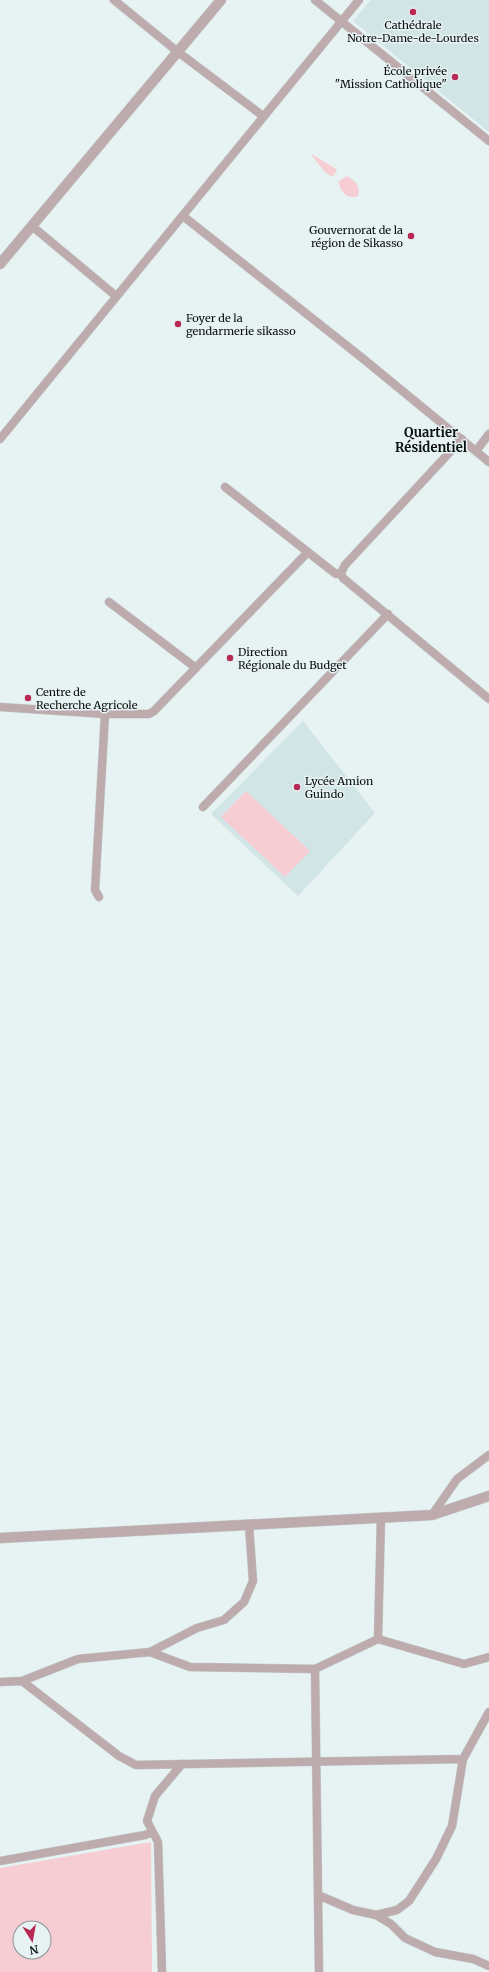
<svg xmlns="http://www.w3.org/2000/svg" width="489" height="1972" font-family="Merriweather,serif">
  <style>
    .built { fill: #d1e4e6 }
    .green { fill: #f5cdd2; fill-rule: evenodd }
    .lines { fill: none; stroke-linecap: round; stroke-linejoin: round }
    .minor-casing { stroke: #c4cece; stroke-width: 9 }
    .tertiary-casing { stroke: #c4cece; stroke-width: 11 }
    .minor { stroke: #beabad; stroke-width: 8 }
    .tertiary { stroke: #beabad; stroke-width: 10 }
    .poi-dot { fill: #b82953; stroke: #e7f2f3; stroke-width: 1.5 }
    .labels { text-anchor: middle; stroke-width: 3; stroke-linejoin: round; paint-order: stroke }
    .poi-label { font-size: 11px; fill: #0a0e0e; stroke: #e7f2f3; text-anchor: start }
    .quarter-label { font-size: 13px; font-weight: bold; fill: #0a0e0e; stroke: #e7f2f3 }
  </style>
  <rect width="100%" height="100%" fill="#e7f2f3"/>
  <!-- built -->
  <path class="built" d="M371 0H489V132L353 21Z
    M303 721 375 813 298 896 211 814Z"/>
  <!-- green -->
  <path class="green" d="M310 153 336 169 337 171 332 177 325 172Z
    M347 176C355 181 361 186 358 196 347 200 339 191 339 181Z
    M246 791 310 851 285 877 221 817Z
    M151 1842 152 1972H0V1868ZM20 1928H44V1952H20Z"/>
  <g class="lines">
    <defs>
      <path id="minor" d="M114 0 178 52 263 116
        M315 0 489 141
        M183 216 361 357 489 462
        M32 226 116 296
        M0 439 359 0
        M476 451 489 434
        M225 487 332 571 336 574 341 573
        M341 573 343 578 489 699
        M341 573 345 565 462 439
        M109 602 196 668
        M0 707 105 714H149L154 711 308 552
        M203 807 388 614
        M99 897 95 890 105 714
        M432 1515 457 1479 489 1455
        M378 1639 381 1517
        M150 1652 190 1667 315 1669 378 1639 464 1664 489 1657
        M315 1669 319 1972
        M22 1681 119 1756 136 1765 463 1759
        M0 1682 22 1681 78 1659 150 1652 197 1628 224 1620 244 1602 253 1581 249 1525
        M0 1861 145 1835 152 1832
        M318 1895 353 1910 376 1915 391 1924 405 1938 435 1952 473 1959 489 1966
        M376 1915 397 1910 409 1901 436 1859 452 1826 463 1759 489 1712
        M162 1972 158 1842 147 1821 155 1796 182 1764"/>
      <path id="tertiary" d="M0 264 221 0
        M0 1538 432 1515 489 1496"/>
    </defs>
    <!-- minor casing -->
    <use href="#minor" class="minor-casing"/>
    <!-- tertiary casing -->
    <use href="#tertiary" class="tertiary-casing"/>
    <!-- minor -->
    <use href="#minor" class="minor"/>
    <!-- tertiary -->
    <use href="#tertiary" class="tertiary"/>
  </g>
  <!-- markers -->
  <g class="poi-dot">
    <circle cx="413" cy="12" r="4"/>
    <circle cx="455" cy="77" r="4"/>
    <circle cx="411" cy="236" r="4"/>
    <circle cx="178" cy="324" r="4"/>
    <circle cx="230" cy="658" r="4"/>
    <circle cx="28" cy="698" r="4"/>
    <circle cx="297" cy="787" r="4"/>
  </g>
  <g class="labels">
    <!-- poi labels -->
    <g class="poi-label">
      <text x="413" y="29" text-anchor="middle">Cathédrale<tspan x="413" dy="13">Notre-Dame-de-Lourdes</tspan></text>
      <text x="447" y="75" text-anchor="end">École privée<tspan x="447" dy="13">"Mission Catholique"</tspan></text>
      <text x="403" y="234" text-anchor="end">Gouvernorat de la<tspan x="403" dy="13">région de Sikasso</tspan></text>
      <text x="186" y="322">Foyer de la<tspan x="186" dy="13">gendarmerie sikasso</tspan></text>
      <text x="238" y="656">Direction<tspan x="238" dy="13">Régionale du Budget</tspan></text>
      <text x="36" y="696">Centre de<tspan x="36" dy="13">Recherche Agricole</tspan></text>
      <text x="305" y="785">Lycée Amion<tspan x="305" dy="13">Guindo</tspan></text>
    </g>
    <!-- quarter labels -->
    <g class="quarter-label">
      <text x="431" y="437">Quartier<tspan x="431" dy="15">Résidentiel</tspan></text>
    </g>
  </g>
  <!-- north arrow -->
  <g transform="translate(32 1940) rotate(169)"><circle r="19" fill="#e7f2f3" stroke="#8f9797"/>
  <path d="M0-3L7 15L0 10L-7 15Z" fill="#b82953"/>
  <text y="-6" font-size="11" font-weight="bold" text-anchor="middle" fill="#0a0e0e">N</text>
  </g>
</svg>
